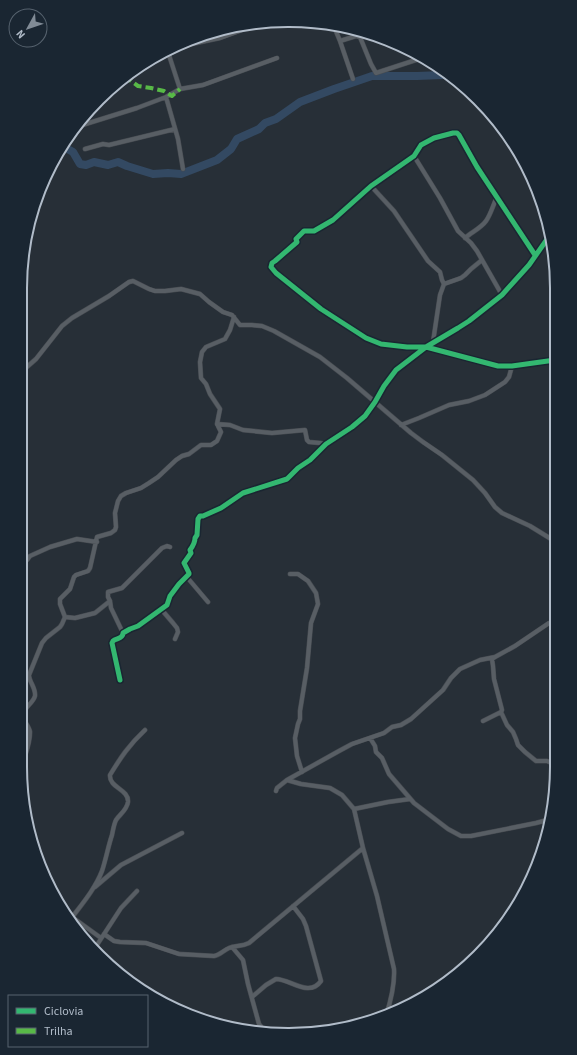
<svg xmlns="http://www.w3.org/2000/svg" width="577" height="1055" font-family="'Source Sans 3',sans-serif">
<rect width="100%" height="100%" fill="#272f37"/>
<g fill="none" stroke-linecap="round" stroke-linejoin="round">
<path stroke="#334962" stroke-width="8" d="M62,146L73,152L80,164L86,165L94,162L108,165L118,162L127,166L153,174L168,173L181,174L217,160L231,149L237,139L259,129L265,123L276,119L300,102L334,89L372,76H417L442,75H448"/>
<defs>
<path id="street" d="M333,24L340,41L353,79
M340,41L356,36L360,37L371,64L376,73L425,57
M167,49L180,89
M168,49L220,38L242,30L259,23
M166,97L178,139L183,169
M76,127L137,108L166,97L180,89L203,85L277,58
M85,149L103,144L109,145L175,129
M414,156L440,198L458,231L471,243L477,251L502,295
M371,186L394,211L428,261L440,272L442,280L444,284L440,295L433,342
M465,238C472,232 481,228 486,221C491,214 493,205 497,197
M535,255L477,167L459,135L457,133H453L434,138L421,145L414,156L371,186L333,220L314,231H304L296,239L297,242L275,261L272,263L271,267L276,273L321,309L366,338L381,344L407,347H426L498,366H512L555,360
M444,284L461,278L465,275L471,269L482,260
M20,373L36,359L62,326L72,318L109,296L129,282L133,281L149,289L155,291H165L181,289L200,294L209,302L223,312L232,315L240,325H252L262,326L274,331L320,357L347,378L411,433L423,442L442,455L473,480L485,493L495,507L502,513L530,526L556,542
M217,424L230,425L243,430L272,433L305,430L307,440L309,442L320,443L326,444
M401,425L419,418L449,405L469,401L485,395L505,382L509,377L512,366
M20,563L27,560L30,556L50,547L77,539L97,542
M290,574H298L308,581L316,593L318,604L311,623L307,668L300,711V719L298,724L295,738L297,756L302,772
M186,576L208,602
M161,609L173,623L177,628L178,632L175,639
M65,617L75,618L95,613L110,601
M123,633L111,608L110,601L108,597V592L122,588L162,548L167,546L170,547
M120,680L112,643L113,641C116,638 123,639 123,633L130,629L138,626L167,605L170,596L179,584L189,574V573L184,563L191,553L190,550C193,546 195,542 195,538L197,535L198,519L200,516H203L221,508L243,493L287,479L298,468L310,460L326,444L352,427L365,416L375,402L384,386L396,370L426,347L458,328L469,321L502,295L529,265L550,235
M501,712L507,725L513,732L516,739L518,745L525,752L536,761H547L556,765
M483,721L501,712L502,710L494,679L493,666L492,659L495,657
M370,738L375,746L376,752L382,758L389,774L414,803L448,829L461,836H471L536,823L551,819
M25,756C27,750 30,738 30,732C29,726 24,722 23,717C22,708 33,704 35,696C36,688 29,682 29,675L42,643L46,638L60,627L62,624L65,617L60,604V599L70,589L74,577L76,575L88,571L90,568L97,537L111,533L115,530L116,527L115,513L118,501L121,496L126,493L141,488L149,483L158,477L176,460L182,456L189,454L201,445H211L217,441L221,432L217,424L220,409L210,394L206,384L201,378L200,362L202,352L206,347L225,339L230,330L234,317
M287,780L301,784L330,788L342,795L354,809L363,848L377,896L394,969C395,985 391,1000 386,1016
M276,791L277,788L287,780L339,751L352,744L384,733L392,727L401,725L411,719L443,690L451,678L460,669L480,660L495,657L515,646L549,623H556
M354,809L388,802L410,799
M95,887L121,865L182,833
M72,917L101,938
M70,920C82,904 95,889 102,871C106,859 108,847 112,835C113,830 114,824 116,820C120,814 127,810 128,802C129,789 109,788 110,775C121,757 129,745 145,730
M104,934L114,941L120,942L146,943L179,954L214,956C220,955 224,950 229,948C235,945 241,947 249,943L363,848
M232,947L243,960L248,984L259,1024L264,1030
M95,948L121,908L137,891
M252,997L266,985L276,979C290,979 309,998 321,981L306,926L303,919L293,906
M387,1014L397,1011"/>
</defs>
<use href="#street" stroke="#464b51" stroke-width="5"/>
<use href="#street" stroke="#585e64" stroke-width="4"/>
<path stroke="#58b947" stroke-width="4" stroke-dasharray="8 4" stroke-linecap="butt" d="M126,75L131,81L138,86L151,88L164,91L172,96L180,89"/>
<defs>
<path id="cycleway" d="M535,255L477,167L459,135L457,133H453L434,138L421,145L414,156L371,186L333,220L314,231H304L296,239L297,242L275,261L272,263L271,267L276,273L321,309L366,338L381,344L407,347H426L498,366H512L555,360
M120,680L112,643L113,641C116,638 123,639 123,633L130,629L138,626L167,605L170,596L179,584L189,574V573L184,563L191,553L190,550C193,546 195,542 195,538L197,535L198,519L200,516H203L221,508L243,493L287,479L298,468L310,460L326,444L352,427L365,416L375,402L384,386L396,370L426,347L458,328L469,321L502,295L529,265L550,235"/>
</defs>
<use href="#cycleway" stroke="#1a2632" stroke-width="8"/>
<use href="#cycleway" stroke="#33b770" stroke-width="5"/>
</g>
<path d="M0 0H577V1055H0ZM288 27H289A261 261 0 0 1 550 288V767A261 261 0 0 1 289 1028H288A261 261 0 0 1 27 767V288A261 261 0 0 1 288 27Z" fill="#1a2632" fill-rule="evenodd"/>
<path fill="none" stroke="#b1bcc9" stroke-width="2" d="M288 27H289A261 261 0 0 1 550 288V767A261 261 0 0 1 289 1028H288A261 261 0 0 1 27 767V288A261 261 0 0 1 288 27Z"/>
<rect x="8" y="995" width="140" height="52" fill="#1a2632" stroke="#56626e"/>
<rect x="16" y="1008" width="20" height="6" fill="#33b770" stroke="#56626e"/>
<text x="44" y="1015" font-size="12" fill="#b1bcc9">Ciclovia</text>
<rect x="16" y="1028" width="20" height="6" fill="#58b947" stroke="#56626e"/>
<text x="44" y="1035" font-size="12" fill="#b1bcc9">Trilha</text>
<g transform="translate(28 28) rotate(230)"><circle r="19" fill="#1a2632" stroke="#56626e"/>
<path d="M0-3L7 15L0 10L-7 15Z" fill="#818b96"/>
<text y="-6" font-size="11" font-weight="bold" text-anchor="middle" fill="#b1bcc9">N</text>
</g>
</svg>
